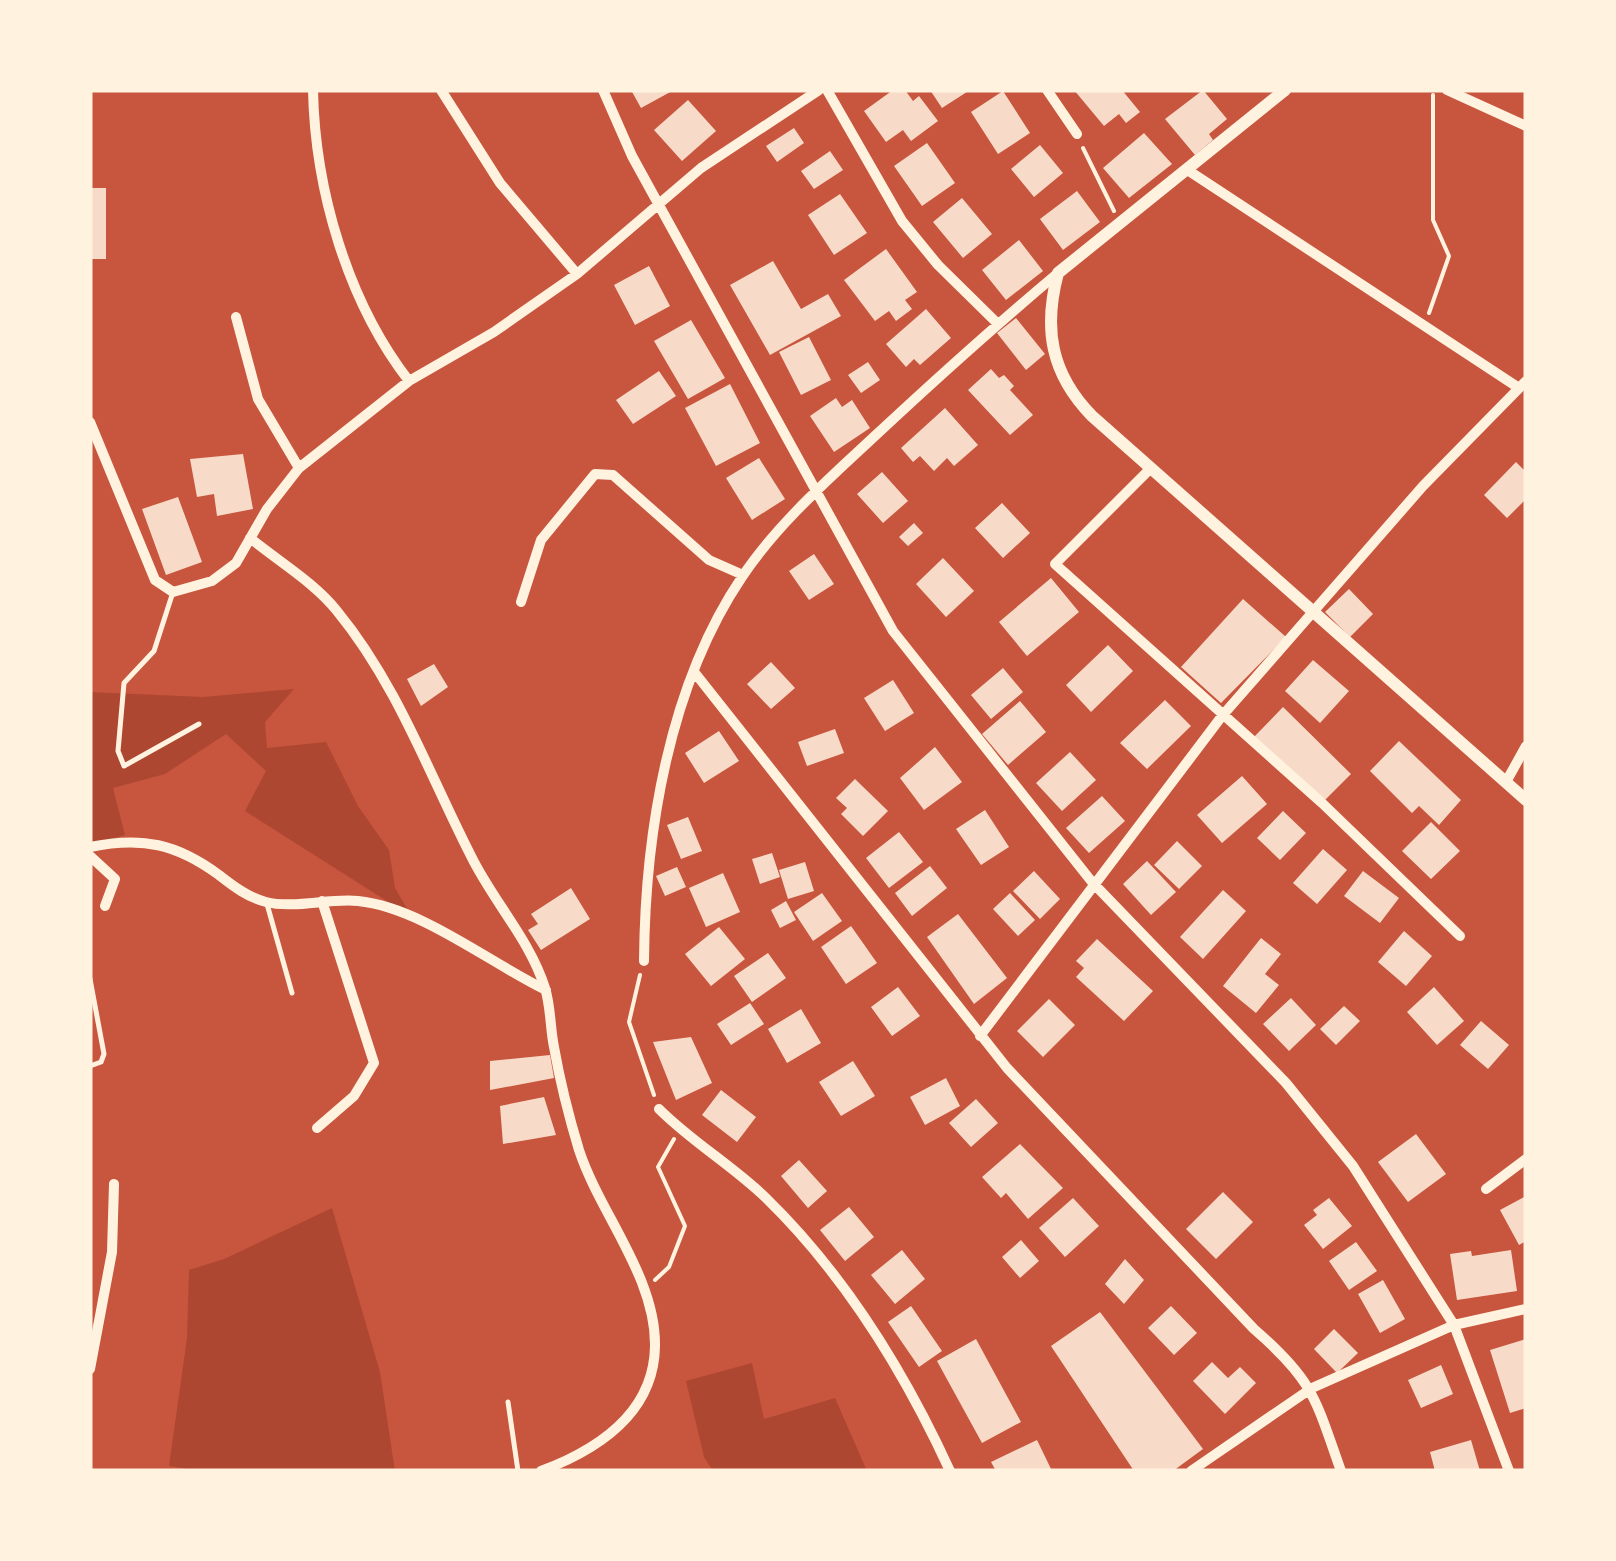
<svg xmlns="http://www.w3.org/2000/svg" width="1616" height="1561" font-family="Commissioner,sans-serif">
<rect width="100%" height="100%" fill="#c8553d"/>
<path fill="#ae4732" d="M294,689L265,722L267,748L326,742L358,806L389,850L395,888L412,917L245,811L266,771L226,734L165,774L113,788L125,835L90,844V692L203,697Z
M332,1208L380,1372L395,1471H201L169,1466L187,1338L189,1270L224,1259Z
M752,1363L764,1419L835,1398L867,1471H713L704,1457L686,1381Z"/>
<path fill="#f7dbc8" d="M631,90H674L641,108Z
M893,90H905L913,101L919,96L938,121L911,141L903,130L886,142L864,111Z
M930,90H970L942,108Z
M1074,90H1122L1140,112L1126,123L1119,114L1104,126Z
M1203,90L1227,119L1209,134L1213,140L1195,155L1165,119Z
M1003,91L1030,133L998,154L971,112Z
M688,100L716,131L682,161L654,130Z
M794,128L804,143L777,162L766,146Z
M1144,133L1172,164L1129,198L1103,168Z
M927,143L955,183L922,206L894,166Z
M1040,145L1063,173L1034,197L1011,169Z
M830,151L843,170L814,189L801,171Z
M90,188H106V259H90Z
M1077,191L1100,222L1063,250L1040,219Z
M840,194L867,233L834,255L808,215Z
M962,198L992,234L963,258L933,222Z
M1019,240L1043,271L1006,300L982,270Z
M886,249L917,292L905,300L912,309L896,321L889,311L875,321L844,280Z
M773,261L801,309L828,294L841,316L770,355L730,285Z
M649,266L670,306L635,325L614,285Z
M926,309L951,338L920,365L914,359L906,367L886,344Z
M1016,318L1045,354L1026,370L997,333Z
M691,320L725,378L688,399L654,341Z
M809,337L831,380L801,395L779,352Z
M868,362L880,380L861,393L848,375Z
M991,369L999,378L1004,375L1014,386L1010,390L1033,415L1010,435L968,390Z
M659,371L676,396L633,424L616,400Z
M730,384L760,443L716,466L685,408Z
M836,398L842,407L852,400L870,428L834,452L810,416Z
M945,408L978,445L954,466L947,458L934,471L920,456L913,462L901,448Z
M243,454L253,509L217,516L214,494L197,497L190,459Z
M759,458L785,499L752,520L726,478Z
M1516,462L1526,472V499L1507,518L1484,495Z
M882,472L908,501L883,523L857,494Z
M178,497L202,562L166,575L142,509Z
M1002,503L1030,533L1003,558L975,528Z
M914,523L923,533L908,546L899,537Z
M814,554L834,584L809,600L789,571Z
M943,558L974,591L946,617L916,584Z
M1051,578L1079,612L1027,656L999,622Z
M1349,589L1373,614L1350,637L1325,612Z
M1243,599L1286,637L1221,703L1181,667Z
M1108,645L1133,671L1091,712L1066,685Z
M1313,660L1349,691L1320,723L1285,691Z
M771,662L795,688L771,709L747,684Z
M434,664L448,687L421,706L407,679Z
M1003,668L1023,692L991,719L971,695Z
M893,680L914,713L885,731L864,698Z
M1165,700L1191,726L1147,769L1120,743Z
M1020,701L1046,732L1008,765L982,734Z
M1283,707L1351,774L1322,803L1254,737Z
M835,729L844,753L807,766L798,742Z
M719,731L739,761L704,783L685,753Z
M1399,741L1461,800L1439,825L1419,806L1412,813L1370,771Z
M935,747L962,782L924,810L900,778Z
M1070,752L1096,780L1062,811L1036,783Z
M1242,776L1267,804L1222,843L1197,815Z
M855,779L888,811L863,836L841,814L847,808L836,798Z
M1102,796L1125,821L1089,853L1066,828Z
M985,810L1009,847L981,865L956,829Z
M1283,811L1306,833L1280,860L1257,838Z
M688,817L702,851L681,859L667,825Z
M1431,822L1460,851L1431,879L1402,851Z
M899,832L923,862L889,888L866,858Z
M1177,841L1202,866L1179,889L1154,865Z
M1323,849L1347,870L1317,904L1293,883Z
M772,853L780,877L760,884L752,859Z
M1147,861L1176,892L1151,915L1123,884Z
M805,862L814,891L788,899L779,870Z
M930,866L947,888L912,916L895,893Z
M677,867L686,887L665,896L656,876Z
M1034,871L1060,899L1040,919L1013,891Z
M1363,871L1399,898L1380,923L1344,896Z
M723,873L740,912L706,927L689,888Z
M571,888L590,919L541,950L528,930L538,924L531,914Z
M1223,890L1246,911L1203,959L1180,937Z
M822,893L842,921L813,941L794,912Z
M1010,893L1035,920L1018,936L993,909Z
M786,901L796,920L780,928L771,910Z
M958,914L1007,978L974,1004L927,937Z
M851,926L877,963L846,984L821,947Z
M719,927L745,959L711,986L685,954Z
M1404,931L1432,956L1406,986L1378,962Z
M1261,938L1281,954L1265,974L1279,985L1256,1013L1223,986Z
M1097,939L1153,991L1124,1021L1076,977L1084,968L1076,961Z
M768,953L786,978L752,1002L734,976Z
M898,987L920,1016L892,1036L871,1007Z
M1434,987L1464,1021L1437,1045L1407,1012Z
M1291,998L1316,1025L1289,1051L1263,1024Z
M1049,999L1075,1025L1043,1057L1017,1031Z
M750,1003L764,1024L731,1045L717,1024Z
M1344,1006L1360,1021L1336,1045L1320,1029Z
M801,1009L821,1043L787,1063L768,1029Z
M1481,1021L1509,1045L1488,1069L1460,1045Z
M691,1037L712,1083L676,1100L653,1042Z
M550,1055L554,1078L490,1090V1061Z
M853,1061L875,1096L841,1116L819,1082Z
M946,1078L960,1106L925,1125L910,1097Z
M721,1090L756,1117L737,1142L702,1115Z
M544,1097L556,1135L503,1144L500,1106Z
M976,1099L998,1123L971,1147L949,1123Z
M1416,1134L1446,1174L1408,1202L1378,1162Z
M1020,1144L1063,1188L1028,1219L1006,1193L1001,1198L982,1177Z
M799,1160L827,1191L808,1208L781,1176Z
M1223,1192L1253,1222L1216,1259L1186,1229Z
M1526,1196V1241L1519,1245L1500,1210Z
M1073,1198L1099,1226L1065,1257L1039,1228Z
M1329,1198L1352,1226L1323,1249L1304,1225L1317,1215L1313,1210Z
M849,1207L874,1237L845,1261L820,1230Z
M1021,1240L1039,1261L1020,1278L1002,1257Z
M1356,1242L1377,1271L1349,1290L1329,1261Z
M902,1250L925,1279L895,1304L871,1275Z
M1511,1250L1517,1291L1457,1300L1450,1254L1471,1251L1472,1256Z
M1125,1259L1144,1280L1124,1304L1105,1284Z
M1383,1280L1405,1319L1380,1333L1358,1294Z
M911,1306L942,1351L919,1367L888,1322Z
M1171,1306L1197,1333L1174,1355L1148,1328Z
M1100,1312L1203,1449L1173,1471H1134L1051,1346Z
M1334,1329L1358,1353L1337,1373L1314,1349Z
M976,1339L1021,1422L982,1443L937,1361Z
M1526,1339V1408L1510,1413L1490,1350Z
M1212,1362L1228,1378L1240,1367L1256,1383L1225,1414L1193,1381Z
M1441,1365L1453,1394L1421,1408L1408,1380Z
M1037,1440L1052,1471H996L991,1462Z
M1471,1440L1480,1471H1435L1430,1452Z"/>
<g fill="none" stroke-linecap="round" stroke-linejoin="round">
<path stroke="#fff3e0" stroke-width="4" d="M1083,148L1114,211
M1429,313L1449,256L1433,220V95
M640,975L629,1022L654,1095
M655,1280L669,1267L685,1226L658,1167L674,1139"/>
<path stroke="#fff3e0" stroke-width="5" d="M173,592L154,651L124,683L118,751L124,766L199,724
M267,904L292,993
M90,979L104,1054L101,1062L90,1066
M508,1402L518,1471"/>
<path stroke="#fff3e0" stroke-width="10" d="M313,90C315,189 347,301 409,381
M441,90L500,183L577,274
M603,90L632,156L893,631L1092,882L1286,1083L1353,1166L1454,1325L1509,1471
M827,90L902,221L938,265L998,324
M1047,90L1077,134
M1447,90L1526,126
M1189,171L1519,388
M236,317L258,399L299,468
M90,422L155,580L173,592L212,581L236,563L267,509L299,468L409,381L494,332L577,274L701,168L819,90
M1150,469L1055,564L1322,803L1460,936
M250,538C278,561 315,583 337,611C397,684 429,774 471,856C493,901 530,940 545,988C551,1007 550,1028 554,1047C560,1081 569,1117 579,1150C600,1214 656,1277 655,1346C654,1414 597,1450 541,1471
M521,602L541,540L595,474L613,475L709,560L743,575
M695,673L1007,1068L1254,1329C1314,1381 1315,1398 1341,1471
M1506,782L1526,746
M90,847C142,836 177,844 219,875C233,886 249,898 266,902C294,909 329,898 358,901C420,907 490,963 546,990
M90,856L115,879L105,906
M644,961C645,833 669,685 742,577C778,523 830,478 877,434C936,379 996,325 1058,273
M980,1036L1222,716L1423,486L1526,381
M659,1109C692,1142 733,1166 766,1198C845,1275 904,1371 950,1471
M317,1128L354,1096L374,1063L322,901
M1486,1189L1526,1159
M90,1369L112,1252L114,1184
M1191,1471L1312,1388L1454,1325L1526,1309"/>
<path stroke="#fff3e0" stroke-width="12" d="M1285,90L1058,273C1043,329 1051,374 1092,416L1526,800"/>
</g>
<rect width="1616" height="1561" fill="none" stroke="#fff3e0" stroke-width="185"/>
</svg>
